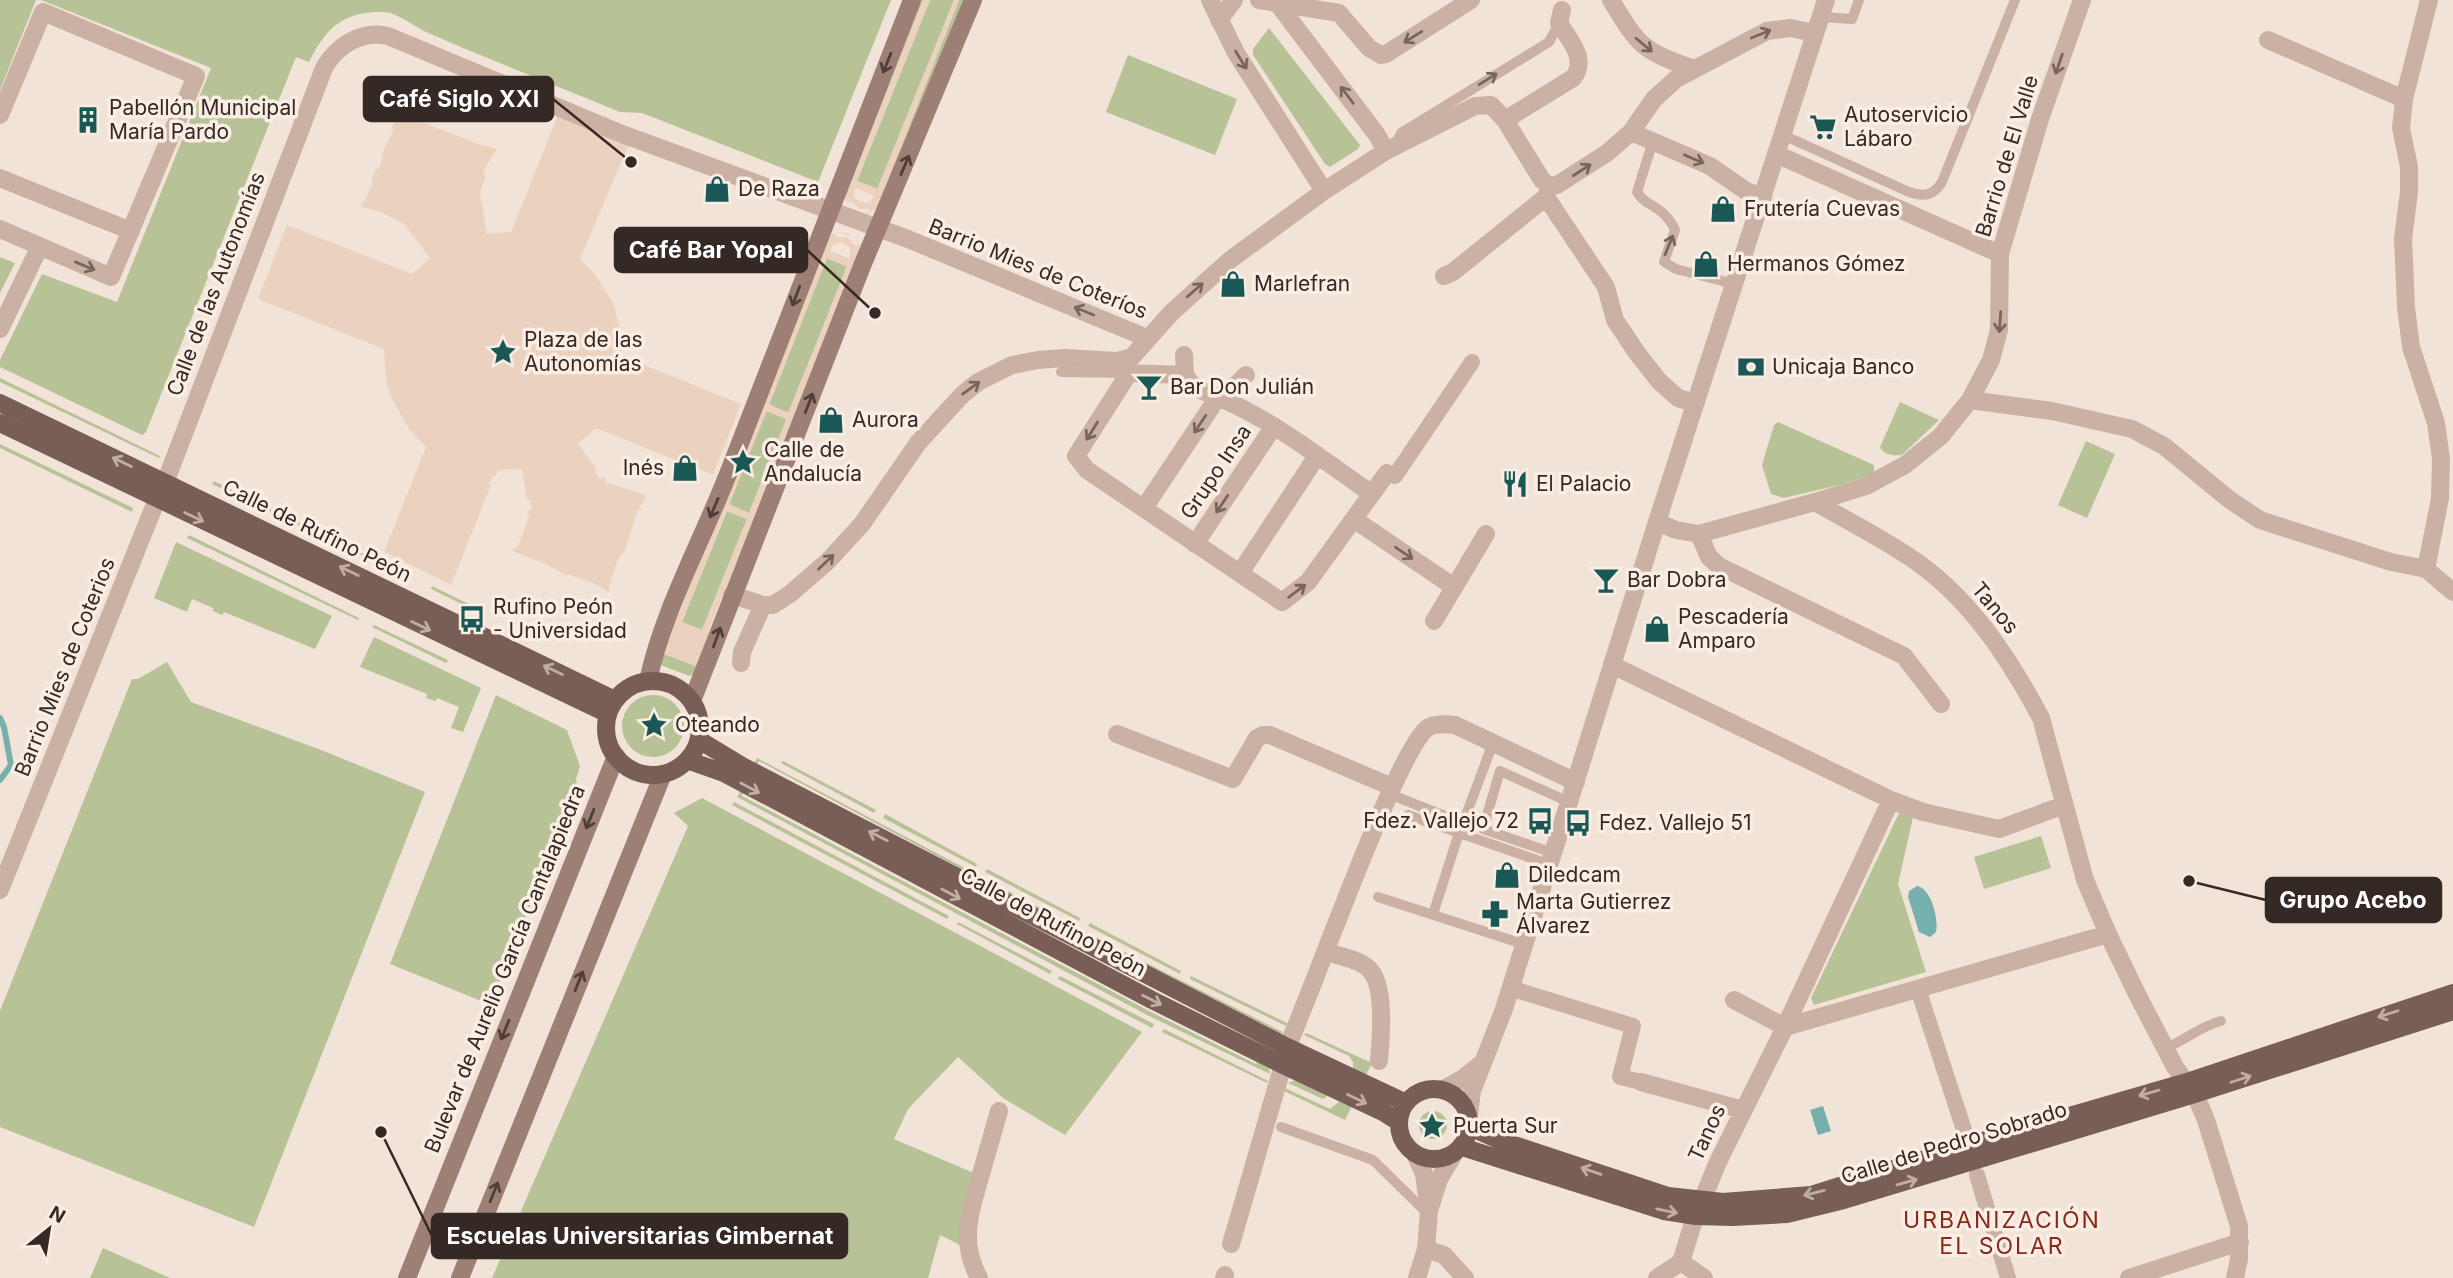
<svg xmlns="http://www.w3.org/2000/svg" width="2453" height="1278" font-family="Inter,sans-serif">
<rect width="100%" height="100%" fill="#f2e3d8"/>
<path fill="#b8c297" d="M0,0H36L0,90Z
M41,0H891L818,182L642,113L620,112C555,85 490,60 426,32C414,26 396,12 383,12C343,11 325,29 309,62L296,57L146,432L142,435L0,367V360L42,274L117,302L211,68Z
M920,0H923L852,179L849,178Z
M930,0H954L878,189L857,181Z
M959,0H964L887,192L883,191Z
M1269,28L1360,145L1358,149L1330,167L1325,164L1253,55V49Z
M1128,55L1237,99L1215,155L1106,112Z
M0,257L15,263L0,293Z
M827,258L847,266L789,413L769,405Z
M0,378L160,456L159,458L0,382Z
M1900,402L1939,420L1902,455C1894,456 1883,455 1880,447Z
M766,411L787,419L749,513L729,505Z
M1778,422L1874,465V474L1839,485L1784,498L1771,494L1762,465L1774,425Z
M2086,441L2115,454L2087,518L2058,505Z
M0,444L133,508L132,512L0,448Z
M214,481L383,563L382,565L212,484Z
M727,511L747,519L702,630L682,622Z
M189,535L359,618L358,620L187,538Z
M176,542L332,616L315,649L224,612L222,615L213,611V608L192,599L187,612L154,598Z
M432,586L483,611L482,614L431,589Z
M374,625L448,660L446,663L372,627Z
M374,637L481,688L463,732L451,728L459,707L437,698L436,701L426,698L427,694L360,667Z
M661,652L698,667L695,674L689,676L661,665L659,663Z
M167,662L191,702L321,750L425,792L254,1227L0,1127V1011L132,679H138Z
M622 726a31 31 0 1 1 62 0a31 31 0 1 1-62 0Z
M496,695L567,730L580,766L576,779L577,786L491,1005L390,964Z
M757,758L1099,939L1283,1032L1279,1035L1098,942L759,761L756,766L753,765Z
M783,761L876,810L874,813L781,763Z
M741,790L743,791L742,796L1151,1012L1256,1064L1259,1059L1269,1068L1270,1074L1149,1016L737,797Z
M702,798L1142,1032L1065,1135L1003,1098L958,1057L908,1109L894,1139L981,1176L964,1247L940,1235L928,1278H492L688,826L674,813Z
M734,802L949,916L947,919L732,805Z
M1900,811L1913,817L1898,884L1926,972L1814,1005L1811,998Z
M885,814L977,864L976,867L883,818Z
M2041,836L2051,868L1984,889L1974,857Z
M987,869L1080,918L1079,921L985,872Z
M958,922L1052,971L1050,974L957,924Z
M1090,923L1181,971L1180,974L1088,926Z
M1060,976L1154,1024L1152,1028L1058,979Z
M1191,976L1287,1023L1286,1026L1190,979Z
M1164,1029L1268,1081L1267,1083L1162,1032Z
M1306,1033L1372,1063L1364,1079L1353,1073V1062L1349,1056L1304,1035Z
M1298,1079L1331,1094L1323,1099L1288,1083Z
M1285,1088L1330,1109L1340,1101L1353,1104L1345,1120L1284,1091Z
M1419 1125a14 14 0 1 1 28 0a14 14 0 1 1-28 0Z
M103,1248L170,1278H90Z"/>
<path fill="#ebd2be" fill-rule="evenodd" d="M919,0L849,177L852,179L923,0H930L857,181L877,189L954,0H959L884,191L886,192L964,0L884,200L878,208L883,200L881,199L877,209L868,213H862L854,210L865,213L869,212L870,209H860L850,201L848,204L843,193L844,187ZM855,188L874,196L872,200L867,203L857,200L854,196Z
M400,110L414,119L481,145L497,149L486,166L483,175L486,176L480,192L487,234L511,232L558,115L629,144L580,259L594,273L613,303L620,328L622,356L741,404L713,475L596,428L578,444L597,469L595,472L600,479L603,477L606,479L605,482L647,495L640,507L642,510L638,509L625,550L619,557L612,576L609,592L595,584L568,574L567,576L546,564L512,551L514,548H517L530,515L527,514L529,510L532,509L530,500H527L522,469L498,470L495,477L493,476L489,484L491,485L451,585L384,552L426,447L409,429L393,401L386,381L384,349L258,299L287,225L412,274L430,258L404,224L381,212L361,207L373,184L371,182L376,168L379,169L383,157L381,156L394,129L392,128Z
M837,233L836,237H847L856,246L858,243L853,237L858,241L862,252L861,256L695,674L689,676L661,665L657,660L823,242L828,237L833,234L839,233H847L850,235ZM840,242L850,247V259L831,251L832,245ZM818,255L821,256L764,402L761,401ZM827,258L847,267L788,413L769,404ZM853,268L855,270L797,416L795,414ZM758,407L760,409L723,502L721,501ZM767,411L786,419L749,513L729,504ZM792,421L795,422L757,516L755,515ZM718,508L721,509L676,620L674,619ZM726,511L747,519L702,630L682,622ZM753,521L755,522L710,634L708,632ZM661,653L698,667L695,674L689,676L661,665L658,659Z"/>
<path fill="#76b0ad" d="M1917,886C1931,888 1939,919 1936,932L1930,937L1919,932L1908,897L1909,891Z
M1823,1106L1831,1131L1818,1135L1810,1110Z"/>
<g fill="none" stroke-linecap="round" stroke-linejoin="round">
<path stroke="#76b0ad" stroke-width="6" d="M0,718L4,727L11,765L0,780"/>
<path stroke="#cbb1a3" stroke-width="10" d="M1821,17L1852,19L1859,0
M1783,135L1909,192C1924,197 1933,196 1942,182L2015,0
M1653,141L1637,192C1645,207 1664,205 1675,230L1664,262L1676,269L1734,284
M1395,146L1401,133L1549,42L1559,23
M1061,372L1129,373
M1389,794L1463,823L1493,743
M1408,815L1548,864
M1553,853L1483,829L1500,771L1569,802
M1378,897L1523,944
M1433,914L1459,833
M2165,1048C2187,1040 2198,1027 2221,1021
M1281,1127L1373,1160L1429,1215"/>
<path stroke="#cbb1a3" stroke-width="16" d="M1395,476L1472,362
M1510,988L1633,1026L1620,1077L1641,1082
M1918,989L1967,1139
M1977,1175L2008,1278"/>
<path stroke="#cbb1a3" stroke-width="18" d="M1210,0L1236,53L1324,191
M1259,0L1339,13L1369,48L1381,55L1386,54L1471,0
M1611,0C1639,47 1643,51 1694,69
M1278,4L1377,135L1386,151
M1219,20L1234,0
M2268,40L2404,99
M0,115L43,12L196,76L111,277L0,229
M1505,120L1573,78C1588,59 1570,41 1559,23L1562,10
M1631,132L1710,166L1746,191L1763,197
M1776,154L2000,254
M0,178L131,231
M1549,186L1546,197L1606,287L1615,320L1637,353L1659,381L1678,398L1695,403
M1444,276L1453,272L1546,197
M0,329L40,246
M1184,355L1185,375
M1970,400L2052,411L2132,429L2164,446L2230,500L2260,520L2391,562L2426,569L2453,592
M165,483L324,68C337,45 362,30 388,36L622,134L908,239L1147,338
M1372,494C1323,460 1274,421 1220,398C1205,391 1193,390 1185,375L1129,373L1076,456L1087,470L1282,602L1308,582L1387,473
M1815,502C1846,520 1878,536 1908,556C1968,595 2008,656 2041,718L2085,880L2108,934L2138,996L2175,1067L2195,1094L2206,1120L2239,1226V1259L2235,1278
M1144,508L1218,397L1237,384L1246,375
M1355,520L1454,587
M1657,522L1676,530L1699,534L1815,502L1866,486L1905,465L1941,436L1970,400L1991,360L1999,330L2000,254L2040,119L2082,0
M1699,534L1709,557L1719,566L1904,656L1941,704
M1195,544L1274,426
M2426,569L2440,498L2441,459L2436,423L2411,347L2406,307L2403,239L2409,192V167L2401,128L2404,99L2429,0
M1240,573L1317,456
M732,595L763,605H773L790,594L828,561L862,524L918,443L962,395L978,382L1012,365L1038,360L1065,358L1118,361L1132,357L1171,313L1230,260L1324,191L1386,151L1475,106L1491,105L1505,120L1542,180L1549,186L1557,185L1607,153L1631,132L1654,99L1676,79L1767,31L1790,28L1815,33
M1434,621L1486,534
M741,663L742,652L763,605
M1612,665L1891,800L1923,812L1999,829L2064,805
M1117,734L1233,779L1257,738L1263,735H1270L1392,787
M0,890L157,499
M1326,952C1339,956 1358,959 1368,968C1386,983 1381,1039 1379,1061
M1734,1000L1785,1027L2108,934
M1287,1047C1310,999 1399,743 1429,727C1437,723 1447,724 1455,725L1576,782
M1641,1082L1743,1110
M1231,1244L1283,1065
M1426,1249L1444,1255L1465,1278
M1681,1262L1704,1278
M979,1278C959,1241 970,1212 981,1174C987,1153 993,1132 999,1111
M1224,1278L1225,1275
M1657,1278L1681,1262L1693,1223L1717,1164L1785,1027L1891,800
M2129,1278L2240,1242"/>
<path stroke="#cbb1a3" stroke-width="18" d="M1442,1090L1462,1079L1482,1063
M1469,1116L1472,1091L1504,1009L1657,522L1826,0
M1415,1154L1424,1174L1428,1204
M1417,1278L1426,1249L1429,1211L1439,1179L1454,1154"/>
<path stroke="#9e7f75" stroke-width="18" d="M648,681C663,610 704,537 730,469C791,313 850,156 912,0
M692,701L862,266L973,0
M407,1278L616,756
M460,1278L663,774"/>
<path stroke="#785e56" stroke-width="18" d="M0,403L615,700
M0,423L608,714
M606 728a47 47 0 1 1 94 0a47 47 0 1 1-94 0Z
M699,740L742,766L1287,1047L1406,1103
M687,760L724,773L1152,1000L1283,1065L1383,1112L1399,1122
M1399 1124a35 35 0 1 1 70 0a35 35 0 1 1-70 0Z
M1470,1127L1499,1140L1668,1196L1723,1202L1811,1195L1969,1145L2187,1082L2453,993
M1462,1147L1664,1211L1696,1216L1733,1217L1787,1214L1844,1200L2195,1094L2453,1011"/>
</g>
<defs><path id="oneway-shaft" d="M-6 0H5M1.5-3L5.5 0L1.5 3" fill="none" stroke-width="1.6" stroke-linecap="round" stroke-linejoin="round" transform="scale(1.75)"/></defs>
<g stroke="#78665e">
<use href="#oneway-shaft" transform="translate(1761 34) rotate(-22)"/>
<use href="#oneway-shaft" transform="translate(1413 37) rotate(148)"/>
<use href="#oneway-shaft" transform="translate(1644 45) rotate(40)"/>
<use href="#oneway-shaft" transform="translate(1241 60) rotate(58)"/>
<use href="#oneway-shaft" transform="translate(2059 64) rotate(109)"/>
<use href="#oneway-shaft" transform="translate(1488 79) rotate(-32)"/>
<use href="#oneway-shaft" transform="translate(1347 95) rotate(-127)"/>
<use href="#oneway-shaft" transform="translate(1694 159) rotate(23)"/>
<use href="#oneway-shaft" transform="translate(1582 170) rotate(-33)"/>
<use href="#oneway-shaft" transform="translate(1669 245) rotate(-68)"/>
<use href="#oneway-shaft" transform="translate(85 266) rotate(23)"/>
<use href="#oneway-shaft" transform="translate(1195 290) rotate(-41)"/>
<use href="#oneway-shaft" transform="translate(1084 311) rotate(-158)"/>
<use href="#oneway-shaft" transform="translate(2000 322) rotate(94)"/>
<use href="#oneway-shaft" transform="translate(971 388) rotate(-36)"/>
<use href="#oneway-shaft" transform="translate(1200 424) rotate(124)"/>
<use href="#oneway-shaft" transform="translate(1092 431) rotate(122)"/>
<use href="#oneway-shaft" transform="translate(1222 504) rotate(124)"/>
<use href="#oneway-shaft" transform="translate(1404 553) rotate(34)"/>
<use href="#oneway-shaft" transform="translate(826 562) rotate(-44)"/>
<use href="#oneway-shaft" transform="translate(1297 591) rotate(-37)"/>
</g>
<g stroke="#4f3e3a">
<use href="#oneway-shaft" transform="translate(887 63) rotate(112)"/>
<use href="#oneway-shaft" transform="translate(905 165) rotate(-67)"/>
<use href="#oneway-shaft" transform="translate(796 296) rotate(111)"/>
<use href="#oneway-shaft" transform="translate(809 403) rotate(-69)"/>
<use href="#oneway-shaft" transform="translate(714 508) rotate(113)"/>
<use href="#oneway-shaft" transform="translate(717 637) rotate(-70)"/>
<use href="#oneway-shaft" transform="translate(590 819) rotate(112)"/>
<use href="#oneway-shaft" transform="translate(579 981) rotate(-68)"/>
<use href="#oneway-shaft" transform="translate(505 1030) rotate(112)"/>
<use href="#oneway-shaft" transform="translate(494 1192) rotate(-68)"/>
</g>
<g stroke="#c0ada4">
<use href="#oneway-shaft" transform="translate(122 462) rotate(-154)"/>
<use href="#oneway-shaft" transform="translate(194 517) rotate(26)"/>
<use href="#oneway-shaft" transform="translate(349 571) rotate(-154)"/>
<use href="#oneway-shaft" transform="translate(421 626) rotate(25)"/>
<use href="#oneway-shaft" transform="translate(553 670) rotate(-154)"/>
<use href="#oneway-shaft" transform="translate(750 788) rotate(28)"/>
<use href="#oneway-shaft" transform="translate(878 836) rotate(-153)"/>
<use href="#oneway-shaft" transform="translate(951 894) rotate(28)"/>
<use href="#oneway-shaft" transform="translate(1152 1000) rotate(27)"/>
<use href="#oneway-shaft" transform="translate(2388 1014) rotate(162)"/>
<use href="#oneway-shaft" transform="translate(2241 1079) rotate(-18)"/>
<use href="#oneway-shaft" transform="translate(2149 1093) rotate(164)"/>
<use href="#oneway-shaft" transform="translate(1357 1099) rotate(26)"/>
<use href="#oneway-shaft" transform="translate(1591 1171) rotate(-161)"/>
<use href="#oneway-shaft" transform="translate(1907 1182) rotate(-16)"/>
<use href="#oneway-shaft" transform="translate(1814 1193) rotate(166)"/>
<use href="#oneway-shaft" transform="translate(1667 1211) rotate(12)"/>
</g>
<defs>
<symbol id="building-bare" viewBox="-9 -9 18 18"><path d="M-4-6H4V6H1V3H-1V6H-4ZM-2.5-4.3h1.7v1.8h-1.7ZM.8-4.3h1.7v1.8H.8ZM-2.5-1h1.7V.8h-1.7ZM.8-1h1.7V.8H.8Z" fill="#1a5856" stroke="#faeee4" stroke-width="2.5" paint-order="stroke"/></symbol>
<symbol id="supermarket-bare" viewBox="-9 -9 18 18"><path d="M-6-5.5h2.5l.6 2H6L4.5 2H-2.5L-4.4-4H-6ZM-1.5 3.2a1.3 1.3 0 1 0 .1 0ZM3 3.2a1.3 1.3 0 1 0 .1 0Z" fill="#1a5856" stroke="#faeee4" stroke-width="2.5" paint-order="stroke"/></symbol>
<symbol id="shop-bare" viewBox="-9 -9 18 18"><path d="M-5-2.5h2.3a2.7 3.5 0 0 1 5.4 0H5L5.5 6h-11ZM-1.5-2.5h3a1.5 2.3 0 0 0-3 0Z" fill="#1a5856" stroke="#faeee4" stroke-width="2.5" paint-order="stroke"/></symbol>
<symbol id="sight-bare" viewBox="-9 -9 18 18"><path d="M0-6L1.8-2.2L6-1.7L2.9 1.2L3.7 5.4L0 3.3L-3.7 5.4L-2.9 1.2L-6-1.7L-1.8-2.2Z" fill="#1a5856" stroke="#faeee4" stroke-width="2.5" paint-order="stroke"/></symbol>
<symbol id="bank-bare" viewBox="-9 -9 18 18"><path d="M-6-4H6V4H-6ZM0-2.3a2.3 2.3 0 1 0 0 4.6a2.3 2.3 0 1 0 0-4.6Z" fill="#1a5856" stroke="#faeee4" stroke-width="2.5" paint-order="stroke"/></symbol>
<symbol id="bar-bare" viewBox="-9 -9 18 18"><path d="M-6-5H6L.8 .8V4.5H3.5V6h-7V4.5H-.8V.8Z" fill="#1a5856" stroke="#faeee4" stroke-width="2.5" paint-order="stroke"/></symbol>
<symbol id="restaurant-bare" viewBox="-9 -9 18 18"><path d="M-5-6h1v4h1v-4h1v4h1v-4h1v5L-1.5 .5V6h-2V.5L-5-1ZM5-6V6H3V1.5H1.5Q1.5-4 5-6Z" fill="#1a5856" stroke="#faeee4" stroke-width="2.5" paint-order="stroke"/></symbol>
<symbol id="bus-bare" viewBox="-9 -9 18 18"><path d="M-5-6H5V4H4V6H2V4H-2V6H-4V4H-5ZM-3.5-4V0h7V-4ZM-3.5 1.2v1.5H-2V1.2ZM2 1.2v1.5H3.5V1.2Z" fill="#1a5856" stroke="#faeee4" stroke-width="2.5" paint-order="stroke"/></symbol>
<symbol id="pharmacy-bare" viewBox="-9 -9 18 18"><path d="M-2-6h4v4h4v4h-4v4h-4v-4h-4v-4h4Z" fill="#1a5856" stroke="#faeee4" stroke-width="2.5" paint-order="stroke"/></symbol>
</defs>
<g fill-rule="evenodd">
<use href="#building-bare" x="69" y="101" width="38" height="38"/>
<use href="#supermarket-bare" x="1804" y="108" width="38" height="38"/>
<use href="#shop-bare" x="698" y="170" width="38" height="38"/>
<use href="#shop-bare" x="1704" y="190" width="38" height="38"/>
<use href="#shop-bare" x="1687" y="245" width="38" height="38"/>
<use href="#shop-bare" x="1214" y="265" width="38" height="38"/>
<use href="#sight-bare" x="484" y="333" width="38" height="38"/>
<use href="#bank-bare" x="1732" y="348" width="38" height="38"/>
<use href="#bar-bare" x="1130" y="368" width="38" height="38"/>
<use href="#shop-bare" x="812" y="401" width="38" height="38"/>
<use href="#sight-bare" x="724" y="443" width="38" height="38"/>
<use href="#shop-bare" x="666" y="449" width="38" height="38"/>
<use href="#restaurant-bare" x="1496" y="465" width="38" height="38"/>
<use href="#bar-bare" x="1587" y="561" width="38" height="38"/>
<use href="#bus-bare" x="453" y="600" width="38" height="38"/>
<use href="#shop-bare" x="1638" y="610" width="38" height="38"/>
<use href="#sight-bare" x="635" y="706" width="38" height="38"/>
<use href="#bus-bare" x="1521" y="802" width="38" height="38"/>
<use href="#bus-bare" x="1559" y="804" width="38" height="38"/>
<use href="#shop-bare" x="1488" y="856" width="38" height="38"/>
<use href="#pharmacy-bare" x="1476" y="895" width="38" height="38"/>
<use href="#sight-bare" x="1413" y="1107" width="38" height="38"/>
</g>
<g text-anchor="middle" stroke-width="7" stroke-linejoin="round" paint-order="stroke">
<g font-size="21" fill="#352926" stroke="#faeee4" text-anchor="start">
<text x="109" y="115">Pabellón Municipal<tspan x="109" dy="24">María Pardo</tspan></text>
<text x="1844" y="122">Autoservicio<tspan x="1844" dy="24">Lábaro</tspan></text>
<text x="738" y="196">De Raza</text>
<text x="1744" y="216">Frutería Cuevas</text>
<text x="1727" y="271">Hermanos Gómez</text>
<text x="1254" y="291">Marlefran</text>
<text x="524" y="347">Plaza de las<tspan x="524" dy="24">Autonomías</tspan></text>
<text x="1772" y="374">Unicaja Banco</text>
<text x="1170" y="394">Bar Don Julián</text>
<text x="852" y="427">Aurora</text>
<text x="764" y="457">Calle de<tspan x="764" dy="24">Andalucía</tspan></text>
<text x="664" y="475" text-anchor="end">Inés</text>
<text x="1536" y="491">El Palacio</text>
<text x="1627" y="587">Bar Dobra</text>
<text x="493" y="614">Rufino Peón<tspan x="493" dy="24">- Universidad</tspan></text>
<text x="1678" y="624">Pescadería<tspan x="1678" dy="24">Amparo</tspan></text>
<text x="675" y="732">Oteando</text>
<text x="1519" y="828" text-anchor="end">Fdez. Vallejo 72</text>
<text x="1599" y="830">Fdez. Vallejo 51</text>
<text x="1528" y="882">Diledcam</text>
<text x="1516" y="909">Marta Gutierrez<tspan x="1516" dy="24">Álvarez</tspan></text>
<text x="1453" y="1133">Puerta Sur</text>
</g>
<g font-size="21" fill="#352926" stroke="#faeee4">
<text transform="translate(2007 156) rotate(-73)" y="7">Barrio de El Valle</text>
<text transform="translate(1038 269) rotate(22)" y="7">Barrio Mies de Coteríos</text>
<text transform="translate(216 284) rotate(-69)" y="7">Calle de las Autonomías</text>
<text transform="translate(1216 472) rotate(-56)" y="7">Grupo Insa</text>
<text transform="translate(317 531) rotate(26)" y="7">Calle de Rufino Peón</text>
<text transform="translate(1995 608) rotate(50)" y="7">Tanos</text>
<text transform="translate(65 667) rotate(-68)" y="7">Barrio Mies de Coterios</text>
<text transform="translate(1053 922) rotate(28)" y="7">Calle de Rufino Peón</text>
<text transform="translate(505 969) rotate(-68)" y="7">Bulevar de Aurelio García Cantalapiedra</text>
<text transform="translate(1707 1133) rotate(-65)" y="7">Tanos</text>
<text transform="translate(1954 1143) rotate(-17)" y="7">Calle de Pedro Sobrado</text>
</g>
<g font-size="23" letter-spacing="2" fill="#88291b" stroke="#faeee4">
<text x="2002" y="1228">URBANIZACIÓN<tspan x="2002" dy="26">EL SOLAR</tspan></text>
</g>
</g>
<path fill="none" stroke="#352926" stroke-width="2.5" d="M631 162L553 99M875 313L807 250M2189 881L2266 900M381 1132L432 1236"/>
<g fill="#352926" stroke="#faeee4" stroke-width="2.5">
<circle cx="631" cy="162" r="7"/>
<circle cx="875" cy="313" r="7"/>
<circle cx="2189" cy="881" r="7"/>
<circle cx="381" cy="1132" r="7"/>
</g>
<g fill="#352926" stroke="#352926" stroke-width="2.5">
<rect x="364" y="77" width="189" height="44" rx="7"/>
<rect x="615" y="228" width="192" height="44" rx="7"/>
<rect x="2266" y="878" width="175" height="44" rx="7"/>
<rect x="432" y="1214" width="415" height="44" rx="7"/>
</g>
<g font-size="23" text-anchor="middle" font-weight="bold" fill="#fff">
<text x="459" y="107">Café Siglo XXI</text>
<text x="711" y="258">Café Bar Yopal</text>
<text x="2353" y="908">Grupo Acebo</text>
<text x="640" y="1244">Escuelas Universitarias Gimbernat</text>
</g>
<g transform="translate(49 1229) rotate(30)" stroke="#faeee4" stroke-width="5" paint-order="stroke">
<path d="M0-5L12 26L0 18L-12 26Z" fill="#352926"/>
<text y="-10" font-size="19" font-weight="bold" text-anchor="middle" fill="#352926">N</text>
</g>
</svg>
